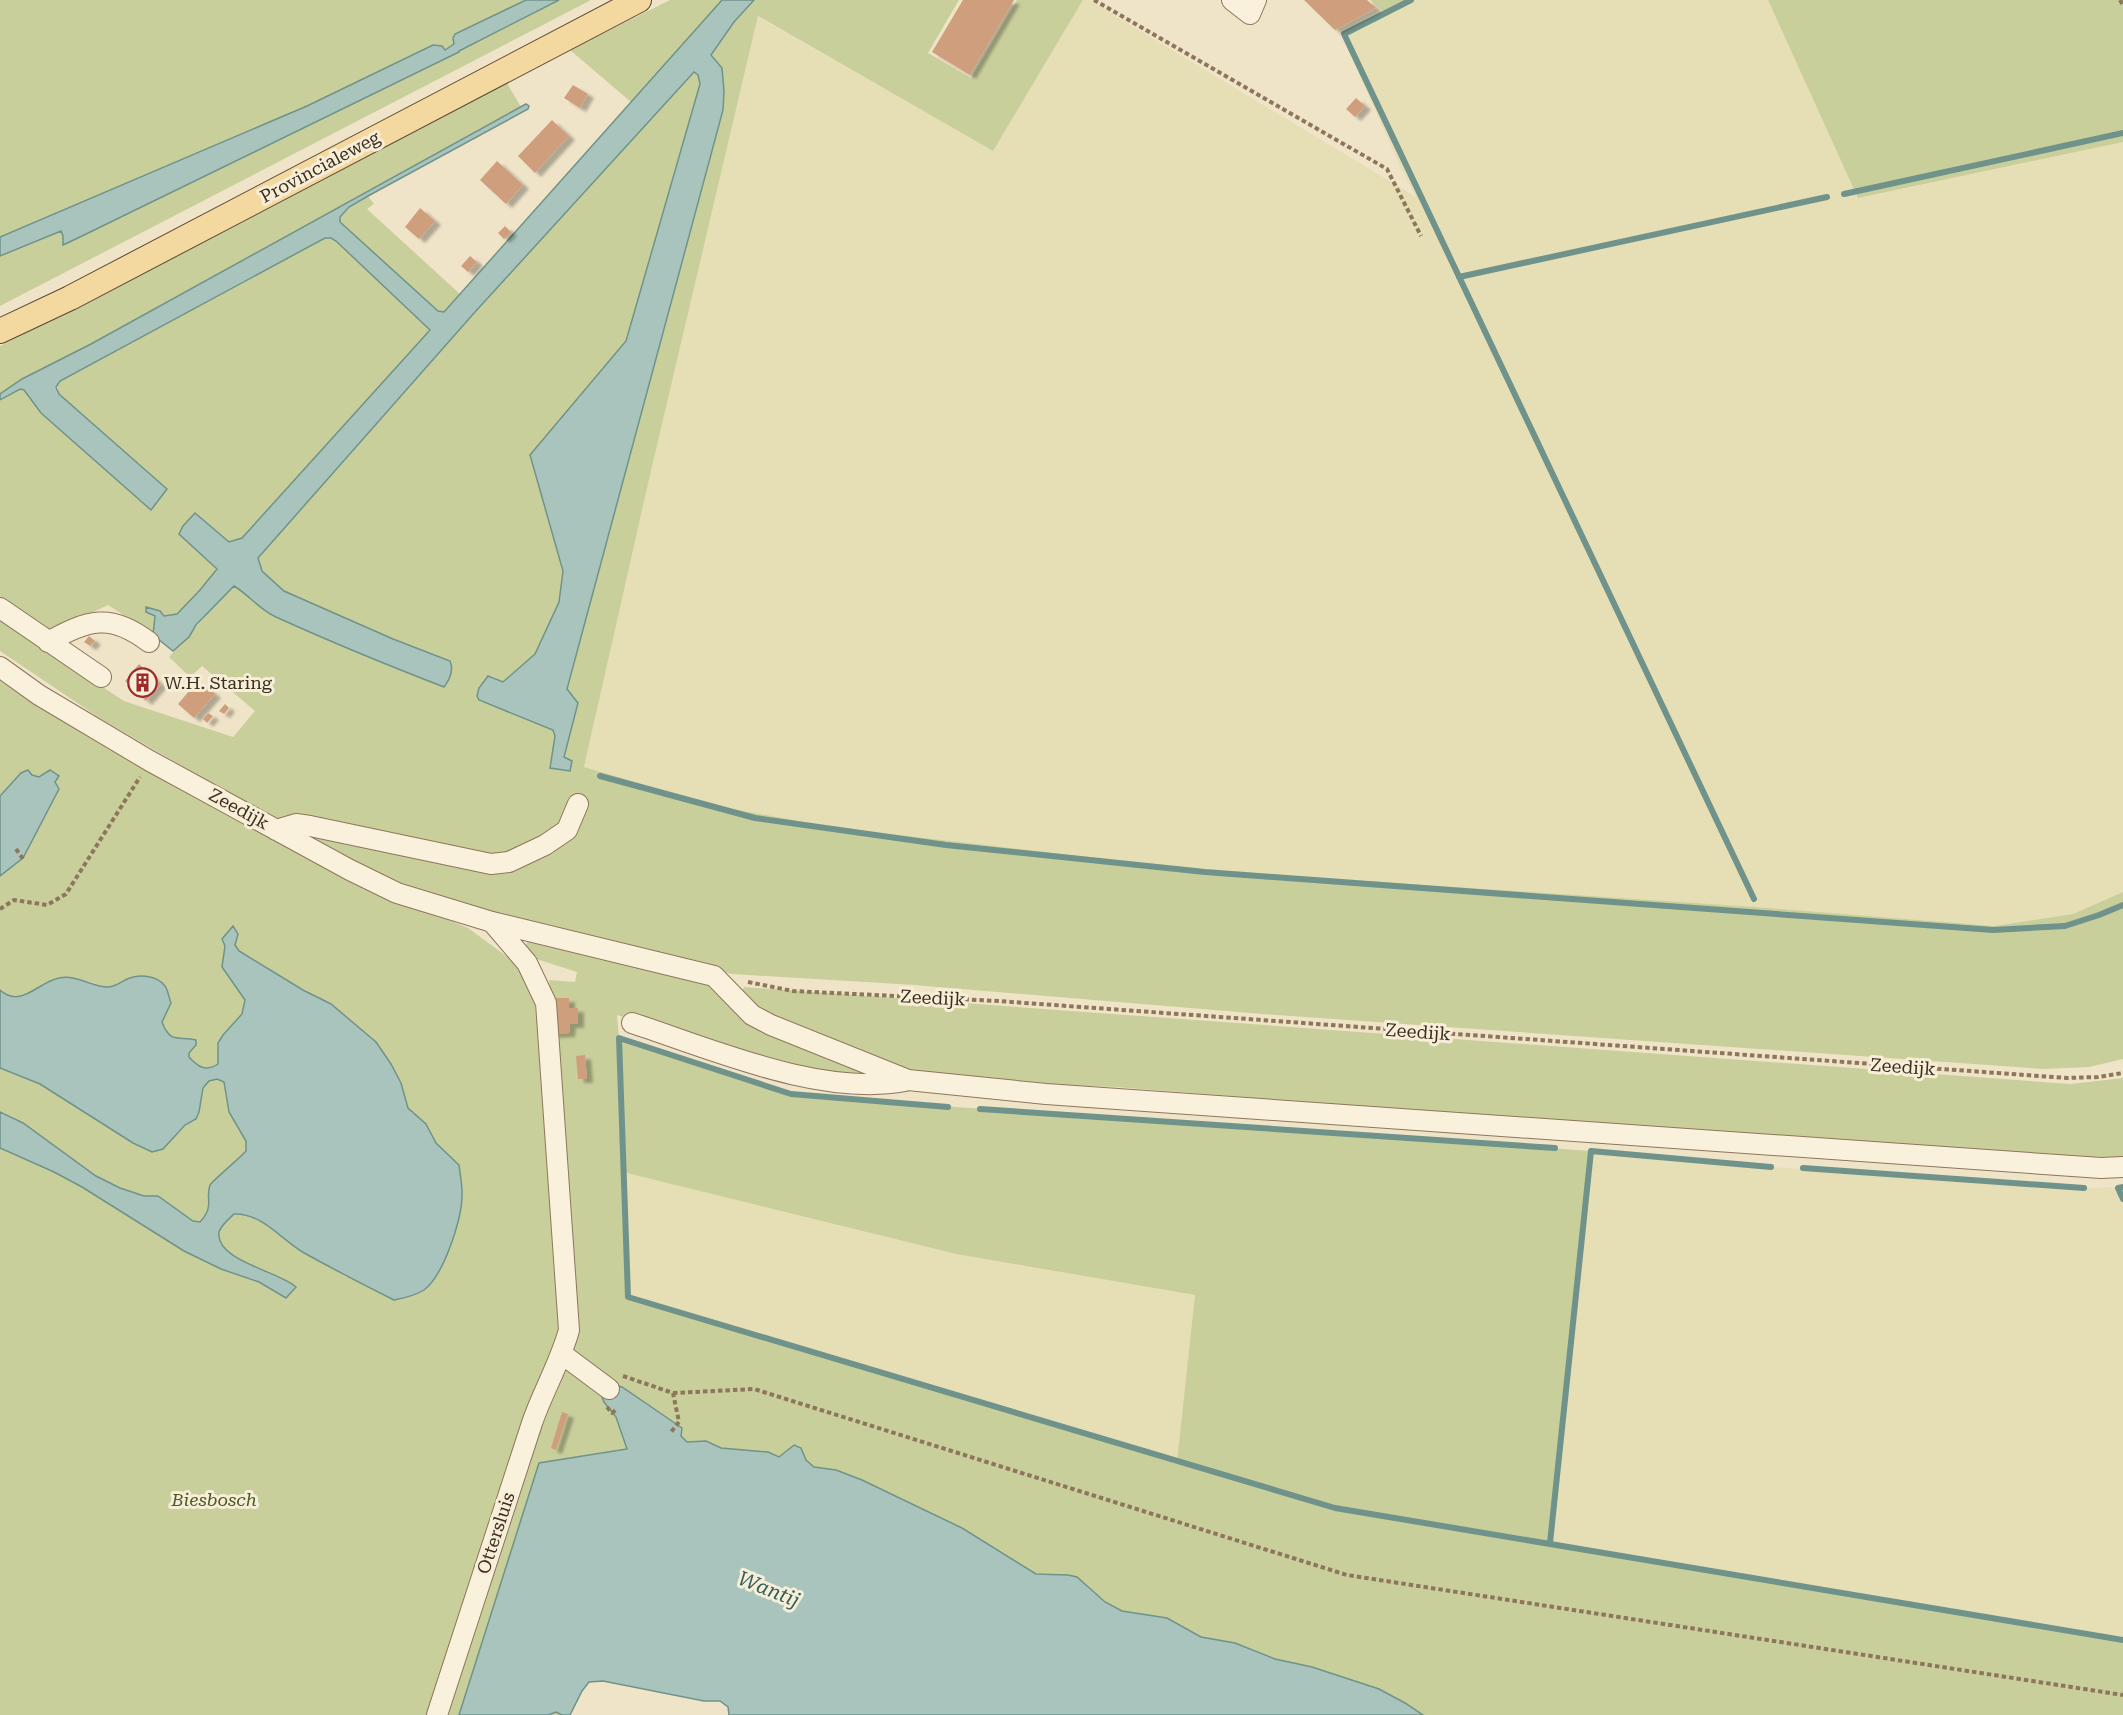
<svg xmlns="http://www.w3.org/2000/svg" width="2123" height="1715" font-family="'Roboto Serif',serif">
<defs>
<filter id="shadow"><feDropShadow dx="6" dy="4" stdDeviation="1.5" flood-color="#0004"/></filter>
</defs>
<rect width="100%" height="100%" fill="#f0e4c8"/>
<path fill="#e6deb5" d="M1083,0H1089L1416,197L1401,168L1341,33L1409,0H1768L1859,198L2123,142V892L2073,914L1994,926L1755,907L1203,870L838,828L721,807L584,767L650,475L758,17L993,151Z
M1591,1151L1771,1167L2084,1188L2123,1187V1640L1550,1543Z
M623,1171L956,1254L1195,1295L1177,1461L628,1297Z"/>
<path fill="#c9cf9b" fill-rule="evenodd" d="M0,0H526L455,34L454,44L444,50L442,46L433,45L307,106L0,237Z
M559,0H591L0,306V256L61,231L63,236V244L458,53V51Z
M670,0H722L631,102L570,50Z
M754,0H959L928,53L971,78L1017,0H1083L993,151L758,16L650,475L584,767L721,807L838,828L1203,870L1755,907L1994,926L2073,914L2123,892V1059L2089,1067L2043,1069L1262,1014L914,985L732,974L613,947L391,883L298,834L98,717L0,651V620L124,701L233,737L255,711L202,666L190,677L169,657L232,587L234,586C255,598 266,613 290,622L450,661L393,639L284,591L262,571L258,558L475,312L693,72L698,75L700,84L626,341L530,455L563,571L559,602L535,654L503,682L492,676L477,696L479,700L553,730L555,736L550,767L564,758L578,703L567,689L724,91L722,69L711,56L734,22Z
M1370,0H1409L1384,12Z
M1768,0H2123V142L1858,198Z
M507,83L521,107L91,344L22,379L0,394V346Z
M368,196L374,204L367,209L460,294L444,312L438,311L340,222V217L349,207Z
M325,238H331L336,241L430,330L242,538L229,542L195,514L180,534L217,568C210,578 183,612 174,615C167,618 158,615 150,615L155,616L153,634L108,605L87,615L73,618L62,630L43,629L0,600V401L21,388L24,390L41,413L151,510L167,489L59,394L57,383Z
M2,677L380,891L468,928L516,963L534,999L540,1045L565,1362L556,1058L549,980L575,982L577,972L533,958L525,948L528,940L700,980L885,1078L825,1076L617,1015L619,1038L791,1094L826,1098L1591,1151L1550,1543L2123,1640V1715H729L728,1707L720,1701L665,1694L616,1682H589L582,1691L570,1715H0V1148L54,1171L121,1210L296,1287C281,1272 215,1261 219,1232C221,1225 229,1219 234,1214H246L261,1220L306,1254L321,1260L346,1277L437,1276L457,1224L436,1143L426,1124L408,1108L401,1083L373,1039L331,1004L253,962L239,951L234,945L225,946L222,967L245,1000L242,1014L223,1035L219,1043L218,1064C206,1071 198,1067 189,1057V1053L196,1045L191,1039C176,1040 167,1037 162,1022L171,1003C169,998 168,990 165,986C157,976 141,974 130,978C123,980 117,986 109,987C102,987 98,984 91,982C83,980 67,977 59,978C38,981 22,1009 0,990V876L23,858L39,777L21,773L0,796V680ZM623,1172L956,1254L1195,1295L1177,1461L628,1297Z
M744,987L2071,1084L2123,1078V1160L2088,1163L1115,1087L951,1081L920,1076L785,1026L740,995Z
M0,1068L40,1084L163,1149C169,1142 176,1134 183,1127C186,1124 192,1123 195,1120C205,1110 195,1067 224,1082L229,1112L246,1141V1152C240,1157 211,1182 210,1186C205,1200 215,1206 200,1222L194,1221L158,1196H144L120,1188L96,1176L23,1123L0,1112Z"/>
<path fill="#a9c4bc" stroke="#6f938a" stroke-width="1.5" d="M526,0H559L459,51V52L82,236L63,245V236L61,231L0,256V237L307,106L433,45L442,46L445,50L454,44L453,38L455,34Z
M722,0H754L734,22L711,55L722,68L724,91L723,110L567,689L578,703L564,757L572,761L570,771L550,768L555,736L553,730L479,700L477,696L479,688L488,676L503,682L535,654L559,602L563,571L530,455L626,341L700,84L698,75L694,72L475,312L258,558L262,571L284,591L393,639L450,661C454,670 450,679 444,687C387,665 331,642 276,617C260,610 249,595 234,586L196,625L189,637L173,651L153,635L155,616L146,612V607L160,611L164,616L177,614L200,590L217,569L179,534L183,526L195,513L229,542L242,538L430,330L336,241L331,238H325L60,381L56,387L59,394L167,489L151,510L41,413L24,390L20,389L0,400V394L22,379L91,344L526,104L529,106L528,109L368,196L349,207L340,217V222L438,311L444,312Z
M28,770L32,775L39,777L50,770L59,776L55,782L59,789L23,858L0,876V796L21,773Z
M233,926L238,934L235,945L239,951L303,990L331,1004L376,1042L391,1064L401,1083L408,1108L426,1124L436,1143L459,1165C460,1174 462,1183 462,1192C463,1217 444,1275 424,1290C415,1296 404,1298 394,1300C364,1285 335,1270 306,1254C282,1241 263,1213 234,1214C229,1219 221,1225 219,1232C215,1261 281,1272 296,1287L286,1298L259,1282L221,1269L184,1251L82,1187L54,1172L0,1148V1112L23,1123L96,1176L120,1188L144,1196H158L193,1221L200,1222C215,1206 205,1199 210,1185C212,1181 240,1158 246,1151V1141L229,1112L224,1082L217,1079L209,1081L203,1088L199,1112L196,1119L185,1125L163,1149L152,1152L133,1143L40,1084L0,1068V990C21,1009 38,982 59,978C77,974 94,988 109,987C117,986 123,980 130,978C141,974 158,976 165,986C168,990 169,998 171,1003L162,1022C170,1044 179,1036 196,1040V1045L189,1053V1057C198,1067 206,1072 218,1064V1043L223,1035L242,1014L245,1000L222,967L225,946L222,939Z
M614,1385L622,1387L682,1428L681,1436L687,1442L706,1441L721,1448L768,1452L779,1457L794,1445L801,1448L806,1460L814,1467L836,1470L862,1480L962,1528L1036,1574L1068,1575L1077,1577L1105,1602L1122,1611L1167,1618L1201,1637L1235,1643L1275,1659L1312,1667L1379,1689L1405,1703L1423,1715H729L728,1707L720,1701H704L603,1681L589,1682L582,1691L570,1715H562L556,1712L548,1715H459L539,1463L627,1449L616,1417L604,1402L602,1397L605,1391Z"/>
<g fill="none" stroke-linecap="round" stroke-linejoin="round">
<path stroke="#6f938a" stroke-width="6" d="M1411,0L1344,34L1754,899
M1844,194L2123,133
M1459,277L1827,197
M600,776L755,818L946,845L1205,872L1993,930L2065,926L2099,915L2123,905
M948,1107L791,1094L619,1038L628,1297L1335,1508L2123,1640
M980,1109L1555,1148
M1803,1168L2084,1188
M2123,1187L2118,1188L2123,1199
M1550,1543L1591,1151L1771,1167"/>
</g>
<path fill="#cf9f7d" filter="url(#shadow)" d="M963,0H1014L970,75L932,52Z
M1304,0H1367L1376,8L1335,30Z
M573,85L588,94L580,108L564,98Z
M1356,98L1365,106L1355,117L1346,109Z
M552,120L569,136L535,173L518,156Z
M497,161L523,185L506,204L480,180Z
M420,208L435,221L419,239L405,227Z
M505,226L511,232L504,239L498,233Z
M470,256L477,262L468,272L461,266Z
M89,636L95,641L90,646L84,642Z
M139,664L161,684L146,701L125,681Z
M195,684L201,689L204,685L215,694L194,718L178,704Z
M225,704L229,708L224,714L219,711Z
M208,713L213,716L207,723L203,719Z
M553,998H569V1008H578V1024H570L569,1033L552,1034Z
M585,1055L587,1079H578L576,1056Z
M562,1412L568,1414L556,1450L551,1448Z"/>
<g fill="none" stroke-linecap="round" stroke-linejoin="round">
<defs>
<path id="minor" d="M1232,0L1250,14L1256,0
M0,608L101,677
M48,642C88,620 110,612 149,642
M0,667L39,695L150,761L350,870L397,893L492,922L714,976L752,1015L771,1025L908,1080L1046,1094L2101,1168L2123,1167
M276,830L296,824L310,826L491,864L509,862L545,845L567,830L578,804
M632,1023C712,1049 821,1097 905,1081
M562,1354L609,1389
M437,1715L532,1423C543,1391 560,1363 569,1330L546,1003L527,963L492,922"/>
<path id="major" d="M0,331L70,298L639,0"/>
</defs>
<use href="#minor" stroke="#8d765c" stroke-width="22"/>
<use href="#major" stroke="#5b4430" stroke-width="26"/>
<path stroke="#8d765c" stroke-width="4" stroke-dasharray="4.5 3" stroke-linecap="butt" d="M1094,0L1387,169L1421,236
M2120,0L2123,5
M16,849L23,859
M0,909L14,900L47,905L66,894L140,777
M748,982L793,991L998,1001L2067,1078L2098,1077L2123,1073
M623,1376L673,1393L679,1422L671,1432
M673,1393L754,1389L1347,1575L2123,1695
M607,1407L612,1413L617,1409"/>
<use href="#minor" stroke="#faf1dc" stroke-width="20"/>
<use href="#major" stroke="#f3d9a0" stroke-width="24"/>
</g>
<defs>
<symbol id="building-ring" viewBox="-11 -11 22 22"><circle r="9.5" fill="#f7eed8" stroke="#9e2a2b" stroke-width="1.5"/><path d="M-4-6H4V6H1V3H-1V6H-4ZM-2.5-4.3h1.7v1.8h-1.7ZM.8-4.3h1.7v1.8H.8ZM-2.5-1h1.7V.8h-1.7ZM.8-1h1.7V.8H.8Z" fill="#9e2a2b"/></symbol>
</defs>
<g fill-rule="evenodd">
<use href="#building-ring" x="126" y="666" width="33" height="33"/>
</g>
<g text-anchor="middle" stroke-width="6" stroke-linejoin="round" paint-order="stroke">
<g font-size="18" fill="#3d2e20" stroke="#f7eed8">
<text transform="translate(320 167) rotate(-28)" y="6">Provincialeweg</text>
<text transform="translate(239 809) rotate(29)" y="6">Zeedijk</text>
<text transform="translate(933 998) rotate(3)" y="6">Zeedijk</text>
<text transform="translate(1418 1032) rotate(4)" y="6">Zeedijk</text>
<text transform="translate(1903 1067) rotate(4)" y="6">Zeedijk</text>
<text transform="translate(496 1533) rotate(-72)" y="6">Ottersluis</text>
</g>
<g font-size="18" fill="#3d2e20" stroke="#f7eed8" text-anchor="start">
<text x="164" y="689">W.H. Staring</text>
</g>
<g font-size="18" font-style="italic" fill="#4d5a26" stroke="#f7eed8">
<text x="214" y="1506">Biesbosch</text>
</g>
<g font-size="20" font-style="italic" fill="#2f5d5a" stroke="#f7eed8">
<text transform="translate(769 1589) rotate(22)" y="7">Wantij</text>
</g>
</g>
</svg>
